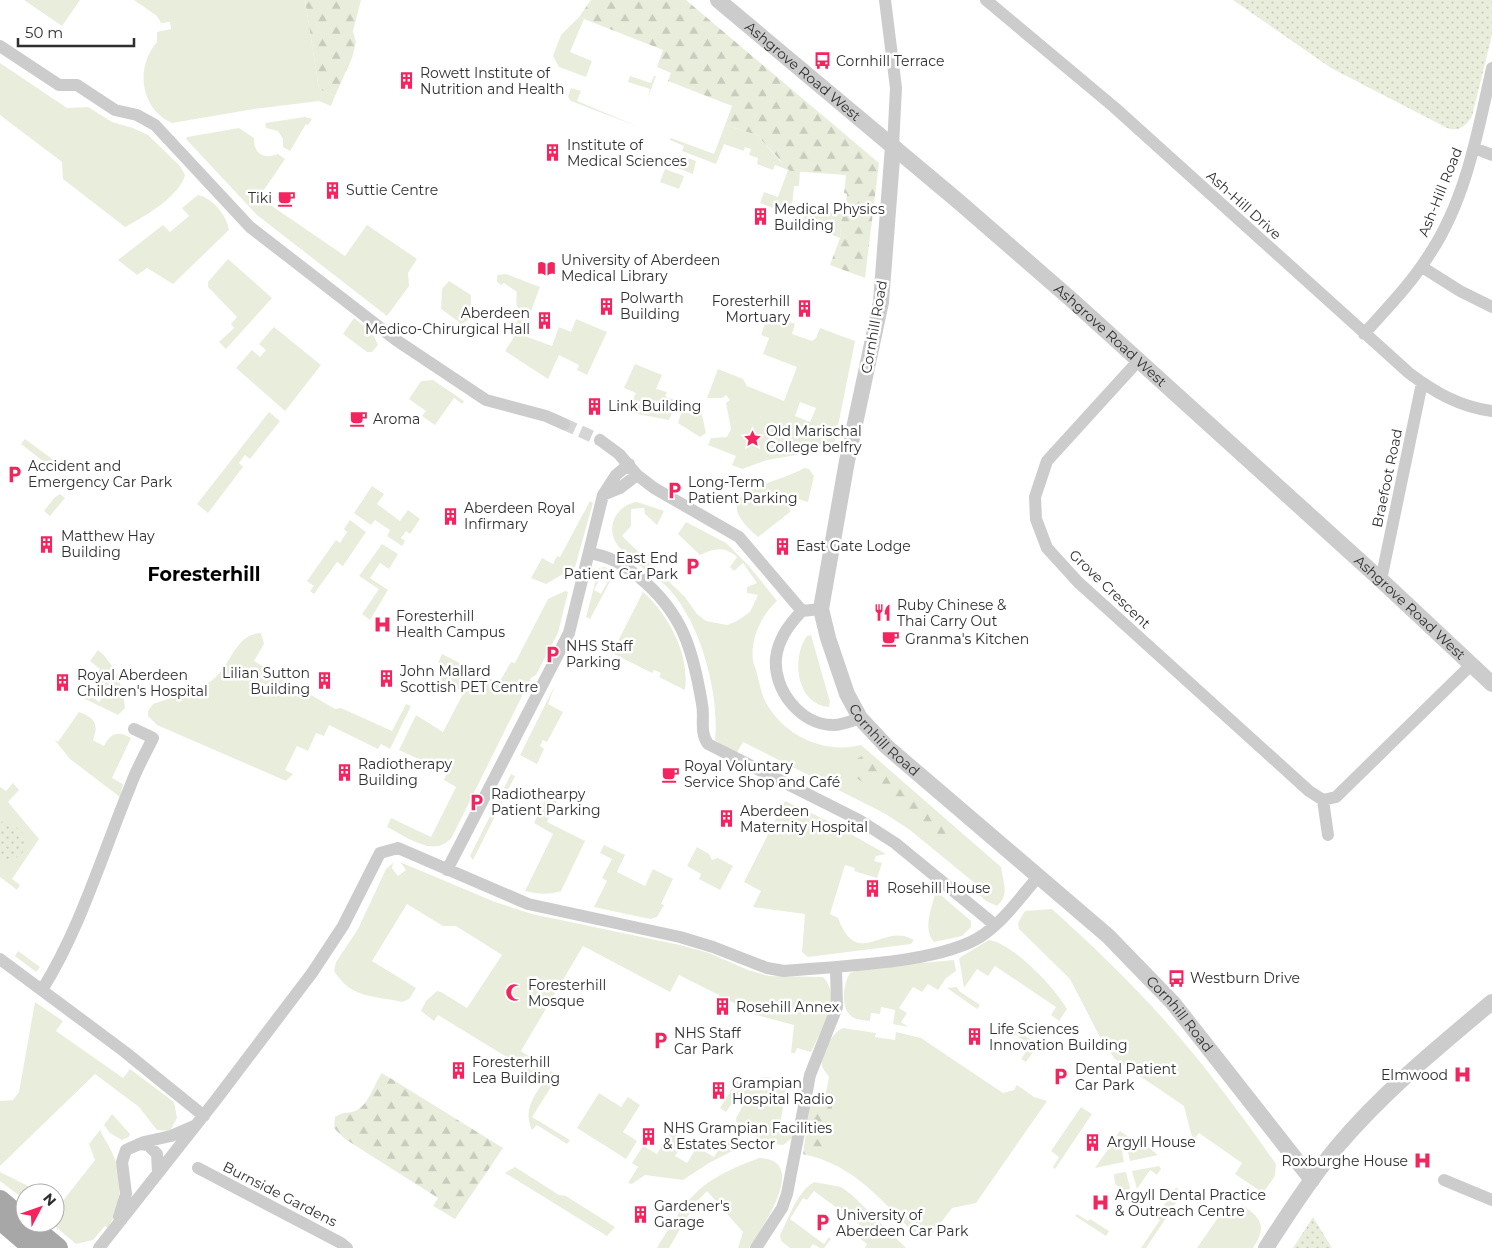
<svg xmlns="http://www.w3.org/2000/svg" width="1492" height="1248" font-family="Montserrat,sans-serif">
<defs>
<pattern id="forest-firs" width="22" height="20" patternUnits="userSpaceOnUse" patternTransform="scale(1.25)"><rect width="22" height="20" fill="#e9eedc"/><path d="M5 1l3.5 6h-7zM16 11l3.5 6h-7z" fill="#c8ccbd"/></pattern>
<pattern id="park-dots" width="8" height="8" patternUnits="userSpaceOnUse" patternTransform="scale(1.25)"><rect width="8" height="8" fill="#e9eedc"/><path d="M2 2h.1M6 6h.1" fill="none" stroke="#c8ccbd" stroke-width="1.8" stroke-linecap="round"/></pattern>
</defs>
<rect width="100%" height="100%" fill="#fff"/>
<path fill="#e9eedc" fill-rule="evenodd" d="M24,0H80L62,26Z
M134,0H305L319,89L335,96L331,106L319,101L254,109L172,123C140,109 135,67 157,42V32L171,29L170,22L161,23L157,16Z
M579,17L584,19L570,52L592,61L586,77L559,67L553,56L561,35Z
M0,63L67,108L88,107L112,122L133,128L148,135L180,166L185,175C180,196 144,217 125,227L63,179L62,162L0,115Z
M630,76L651,83L654,76H656L648,98L650,89L628,82Z
M571,88L581,91L577,101L639,127L571,101L568,97Z
M305,117L312,119L308,125L306,124L290,151L283,147V139L278,131L266,128L265,123Z
M725,125L757,135L781,162L800,170L799,186H794L792,206H789L787,213L760,203L764,192L778,197L788,170L775,165L773,170L757,164L758,158L749,155L751,149L745,147L744,151L724,144L716,164L682,151L684,146L670,140L671,138L714,154Z
M239,128L254,138C253,153 264,160 278,154L285,159L257,200L264,205L266,202L345,256L367,225L417,259L408,273L409,286L387,316L257,215L186,139L187,137Z
M680,155L696,161L693,174L675,167Z
M665,169L684,176L679,189L660,182Z
M198,195C213,198 227,216 229,230L173,284L147,268L137,275L118,260L163,225L170,232L189,216L182,208Z
M799,209L842,214L840,238L802,223L805,214Z
M228,259L272,298L226,349L219,342L234,328L231,324L237,317L208,287V282Z
M506,274L540,287L522,335L552,346L559,327L571,332L576,319L607,332L587,375L577,370L579,365L559,355L548,379L505,351L516,334C514,328 517,324 517,318C518,309 515,302 517,292L504,283L501,285L497,282V275Z
M449,281L471,295V318L460,326L459,322L441,309L442,289Z
M768,314L795,324L792,334L812,341L816,338L820,328L855,341L835,441L826,446L811,448L796,455L767,460L742,469L732,465L736,456L708,445L711,438L727,437L731,429L726,403L730,400L726,395L722,398H707L718,369L743,379L747,386L784,401L797,367L763,354L769,338L761,335ZM800,402L816,408L810,422L795,416Z
M354,318L372,332L378,345L372,352H367L343,334Z
M274,327L321,365L285,411L236,368L252,350L260,357L266,350L259,344Z
M635,364L662,375L656,389L667,392L665,396L677,401L669,420L627,412L636,393L624,388Z
M433,380L464,401L462,404L454,398L435,425L422,416L426,411L409,399L421,381Z
M684,404L695,408L697,404L700,406L706,433L700,437L678,423Z
M269,412L280,421L250,459L245,455L239,463L243,467L208,513L197,504Z
M25,439L59,464L57,472L21,444Z
M804,468L809,469L814,476L808,502L794,498L789,505L790,512L758,537C701,489 773,487 804,468Z
M372,486L384,494L377,504L400,521L408,510L420,519L410,534L406,531L401,538L405,541L402,546L387,536L390,530L375,520L371,525L354,513Z
M60,494L65,498L50,516L44,511L54,498Z
M590,501L593,503L575,567L546,584L531,578L542,558L553,564L557,556L560,557Z
M637,502L664,511L657,525L645,514L644,508L631,509V526L622,536L685,597L697,614L706,621L727,625L737,621L750,612L758,595L747,593V587L757,583L743,563L734,571L730,567L737,557C725,546 714,548 700,555L678,534L686,522L726,543L749,566L777,601C762,614 750,639 753,660C753,663 755,667 756,670C759,681 761,693 766,703C786,737 824,754 861,745L1001,867C1003,882 1010,895 997,906L986,901L976,892L980,887L977,885L910,830L884,813L743,742L736,754L715,740C720,693 699,616 664,584C651,573 622,555 615,541C606,524 619,504 637,502Z
M350,520L366,532L343,566L337,562L314,594L310,591L314,586L307,581L336,540L340,543L347,532L344,529Z
M382,544L398,554L389,569L380,563L370,578L388,590L370,620L362,614L379,589L359,576Z
M605,567L614,574L590,619L586,617L599,568ZM603,573L610,577L601,594L594,590Z
M565,591L568,592L558,633L536,675L531,678L452,837C435,859 407,837 387,827L391,818L431,837L456,787L444,780L447,772L399,750L416,715L443,732L464,692L441,680L447,668L438,663L442,654L499,683L511,662L515,663L548,599Z
M643,592C669,615 690,655 685,690L659,677L661,673L654,670L652,673L612,653Z
M261,633L264,644L254,661L335,709L341,708L392,731L406,704L411,706L390,749L381,744L378,749L329,725L324,736L316,733L308,751L297,746L285,770L293,774L286,781L157,725L148,716V711L153,704C170,698 197,691 211,681C231,668 234,634 261,633Z
M811,635L830,702L829,707C796,704 791,658 807,636Z
M98,650C115,664 123,686 125,708L118,715L81,697L84,690L99,702L108,690L93,678L100,669L90,661Z
M555,685L548,704L563,712L547,742L543,740L540,746L544,749L537,764L520,755Z
M79,712C95,718 99,724 93,740L104,746C111,732 119,731 131,738L112,778L123,784L120,797L70,759L54,739L58,742Z
M511,774L515,776L473,860L470,856Z
M13,783L19,790L8,802L39,839L12,879L20,885L17,890L0,877V787L6,791Z
M550,790L560,795L547,822L585,841L561,891C549,895 537,894 525,891L553,834L534,823Z
M785,801L826,820L886,854L876,856L874,861L882,863L877,878L854,871L855,868L845,865L830,914L838,918C858,971 883,921 914,940L911,944L808,957L802,952L805,914L753,907L761,891L744,882Z
M604,845L625,855L617,872L645,886L653,869L673,879L661,904L664,905L657,917L650,919L594,907L607,881L602,878L612,859L600,853Z
M697,847L709,854L712,860L718,858L733,866L720,890L699,879L701,874L687,866Z
M400,862L495,902L532,914L680,945L709,953L748,970L769,976L823,977C843,998 821,1030 811,1052L797,1048L795,1053H791L794,1025L756,1015L724,998L722,1000L718,998L719,995L679,975L670,992L583,946L521,1051L542,1065L530,1079L525,1077L528,1070L438,1015L434,1021L421,1011L426,1001L437,991L441,992L467,1008L502,955L456,926H443L407,904L372,961L416,988L409,999L402,1002C372,995 352,999 334,971L336,962L358,929L386,869L393,863L392,868L398,876L406,870Z
M936,891L971,921V927L962,936L934,942C922,929 932,907 936,891Z
M1052,909C1110,961 1167,1018 1215,1081C1236,1108 1256,1136 1276,1164L1275,1176L1263,1193L1235,1174L1242,1163L1199,1133L1193,1141L1184,1106L1115,1059L1102,1041L1070,979L1019,929L1018,923L1025,911Z
M989,940C1014,944 1055,988 1067,1009L1059,1021L1051,1015L1056,1007L995,966L988,976L977,969L964,988L959,958Z
M18,951L40,967L36,972L15,956Z
M954,960L956,971L946,978L938,990L928,984L922,992L913,987L899,1008L907,1013L901,1022L909,1027L893,1024L895,1010L881,1007L880,1014L871,1013L870,1021C865,1020 858,1020 854,1018C839,1010 843,984 850,973L866,968Z
M957,987L959,991L980,1005L977,1009L947,988Z
M35,1002L63,1021L56,1031L123,1078L130,1069L174,1102L177,1118L170,1131L157,1130L139,1107L95,1074L0,1166V1101L13,1100L19,1092Z
M1004,1021L1038,1045L1026,1062L1021,1059L1031,1045L1001,1025Z
M843,1028L876,1033L875,1037L895,1040L896,1032L921,1038L1003,1093L1014,1090L1017,1085L1034,1097L1047,1101L976,1203L952,1208L933,1233L922,1225L914,1233C879,1198 854,1165 803,1154L816,1095L826,1092L829,1077C827,1073 823,1070 822,1066C819,1056 833,1031 843,1028Z
M551,1071L558,1076L532,1117L570,1140L567,1144L537,1125L532,1130C521,1107 539,1090 551,1071Z
M767,1077L788,1081L779,1129L793,1131L792,1138L783,1145L767,1143L737,1125L736,1118L744,1104L735,1099L726,1112L720,1108L737,1081L752,1091L758,1078Z
M599,1093L621,1107L628,1097L640,1105L623,1132L637,1141L626,1159L577,1128Z
M1081,1107L1092,1114L1055,1169L1053,1167L1059,1157L1051,1151Z
M112,1114L130,1134L129,1137L122,1140L110,1133L104,1125Z
M100,1130C104,1139 111,1148 114,1157C123,1180 121,1207 108,1228L105,1226L93,1240L76,1244L51,1223H55V1199L62,1202L95,1160L89,1144Z
M672,1130L686,1139L675,1156L687,1163L697,1147L714,1157L725,1139L738,1148L709,1163L683,1180L645,1175L632,1184L628,1183L638,1167L632,1163L643,1146L657,1154Z
M1120,1131L1142,1146L1144,1144L1158,1155L1130,1161L1126,1143L1116,1136Z
M1111,1145L1121,1146L1124,1162L1095,1168Z
M759,1158C811,1159 761,1229 749,1248H738L743,1232L707,1191L696,1202L669,1248H657C690,1194 698,1181 759,1158Z
M1159,1166L1161,1169L1157,1175L1150,1170L1137,1189L1132,1171Z
M515,1167L559,1195L566,1196L615,1227L607,1236L505,1173Z
M0,1172L42,1193H25V1200L0,1181Z
M1126,1172L1130,1188L1127,1193L1115,1184L1114,1174Z
M814,1182L841,1187L852,1195L906,1248H865L867,1244L858,1237L864,1228L814,1191L807,1200L803,1198L790,1219L824,1244L829,1237L831,1239L824,1248H820L813,1244L810,1248H790L781,1241L780,1235C789,1218 796,1193 814,1182Z
M1176,1187L1182,1194L1146,1248H1141L1160,1220L1156,1217Z
M1242,1205C1262,1218 1267,1227 1253,1248H1197L1226,1206L1236,1213Z
M1077,1214L1088,1221L1090,1219L1109,1231L1106,1236L1075,1216Z"/>
<path fill="url(#forest-firs)" d="M305,0H361L353,31L356,42L352,58L335,96L319,89Z
M591,0H686L879,163L865,278L830,265L840,238L843,201H846L847,194L844,193L846,175L790,171L757,135L725,125L732,106L668,81L671,73L657,67L663,50L579,17Z
M866,753L954,831L948,836L938,834L855,777L852,770L854,761Z
M382,1073L503,1148L455,1219L433,1206L438,1198L345,1139L334,1128L335,1117C343,1111 350,1114 357,1110C369,1104 374,1084 382,1073Z
M824,1092L834,1094C828,1116 837,1138 820,1158L803,1154L810,1101Z"/>
<path fill="url(#park-dots)" d="M1233,0H1492V35L1472,116C1466,127 1458,132 1447,128L1331,68Z
M0,810L3,820L1,827L13,825C37,838 23,868 0,857Z
M1313,1217L1332,1248H1293Z"/>
<g fill="none" stroke-linecap="round" stroke-linejoin="round">
<path stroke="#d5d5d5" stroke-width="12" stroke-dasharray="12 6" stroke-linecap="butt" d="M564,424L600,440"/>
<path stroke="#ccc" stroke-width="12" d="M885,0L896,88L893,146
M986,0L1114,107L1409,373C1434,392 1460,407 1492,411
M0,46L59,85H77L115,110L137,115L155,125L250,227L396,340L486,400L546,416L564,424
M1474,148L1492,155
M1422,267L1460,291L1492,307
M1364,334C1386,309 1411,284 1429,255C1466,200 1478,131 1492,68
M1139,360L1047,461L1035,497L1036,519L1047,548L1078,582L1309,791L1323,800L1336,797L1472,664
M600,440L619,454L637,475L654,488L739,537L802,611
M603,495L616,475L629,464
M589,553C609,556 623,564 639,577C683,613 693,650 702,704C705,718 699,731 708,744L859,820L895,843L995,925
M1381,580L1422,383
M821,609L802,611C789,624 778,640 776,658C773,690 801,725 833,725C842,725 852,721 860,718
M1323,800L1328,835
M447,870L569,633L603,495L620,488L637,475
M0,959L125,1052L204,1116
M42,990C81,927 102,855 130,787C136,770 145,754 153,738L134,729
M139,1144L148,1145L157,1154L158,1173
M198,1168L341,1243L347,1248
M1444,1180L1492,1200
M119,1217L126,1194L122,1162L126,1150L144,1142L171,1136L194,1126
M99,1248L215,1101L312,973L343,926L380,853L398,848L528,904L680,937L713,947L767,968L784,971C836,966 941,964 983,935C1004,921 1021,896 1038,877
M756,1248L782,1208L787,1194L810,1075L837,1007L836,967"/>
<g stroke="#ccc" stroke-width="16">
<path id="s1" d="M718,0L958,201L1073,301L1381,580L1492,684"/>
<path id="s2" d="M893,146L881,302L847,461L821,609L828,638L847,694L860,718L887,747L1108,936L1173,1003L1312,1180"/>
<path d="M1266,1248C1288,1214 1310,1180 1336,1148C1382,1093 1437,1048 1492,1002"/>
</g>
<path stroke="#a7a7a7" stroke-width="20" d="M0,1200L25,1221
M0,1220L33,1248
M28,1223L58,1248"/>
</g>
<defs>
<symbol id="bus-bare" viewBox="-9 -9 18 18"><path d="M-5-6H5V4H4V6H2V4H-2V6H-4V4H-5ZM-3.5-4V0h7V-4ZM-3.5 1.2v1.5H-2V1.2ZM2 1.2v1.5H3.5V1.2Z" fill="#f4245e" stroke="#fff" stroke-width="2.5" paint-order="stroke"/></symbol>
<symbol id="building-bare" viewBox="-9 -9 18 18"><path d="M-4-6H4V6H1V3H-1V6H-4ZM-2.5-4.3h1.7v1.8h-1.7ZM.8-4.3h1.7v1.8H.8ZM-2.5-1h1.7V.8h-1.7ZM.8-1h1.7V.8H.8Z" fill="#f4245e" stroke="#fff" stroke-width="2.5" paint-order="stroke"/></symbol>
<symbol id="cafe-bare" viewBox="-9 -9 18 18"><path d="M-5.5-4.5H6V0H3Q3 3.5 0 3.5H-2.5Q-5.5 3.5-5.5 0ZM3-3.2v2h1.7v-2ZM-6 4.5H4V6H-6Z" fill="#f4245e" stroke="#fff" stroke-width="2.5" paint-order="stroke"/></symbol>
<symbol id="library-bare" viewBox="-9 -9 18 18"><path d="M-6-4Q-3-5.5-.7-3.5V5Q-3 3-6 4ZM6-4Q3-5.5 .7-3.5V5Q3 3 6 4Z" fill="#f4245e" stroke="#fff" stroke-width="2.5" paint-order="stroke"/></symbol>
<symbol id="sight-bare" viewBox="-9 -9 18 18"><path d="M0-6L1.8-2.2L6-1.7L2.9 1.2L3.7 5.4L0 3.3L-3.7 5.4L-2.9 1.2L-6-1.7L-1.8-2.2Z" fill="#f4245e" stroke="#fff" stroke-width="2.5" paint-order="stroke"/></symbol>
<symbol id="parking-bare" viewBox="-9 -9 18 18"><path d="M-3.5-5.5H1a3.5 3.5 0 0 1 0 7H-1V5.5H-3.5ZM-1-3.4V-.6H.8a1.4 1.4 0 0 0 0-2.8Z" fill="#f4245e" stroke="#fff" stroke-width="2.5" paint-order="stroke"/></symbol>
<symbol id="restaurant-bare" viewBox="-9 -9 18 18"><path d="M-5-6h1v4h1v-4h1v4h1v-4h1v5L-1.5 .5V6h-2V.5L-5-1ZM5-6V6H3V1.5H1.5Q1.5-4 5-6Z" fill="#f4245e" stroke="#fff" stroke-width="2.5" paint-order="stroke"/></symbol>
<symbol id="hospital-bare" viewBox="-9 -9 18 18"><path d="M-5-5h3v3.5h4V-5h3V5h-3V1.5h-4V5h-3Z" fill="#f4245e" stroke="#fff" stroke-width="2.5" paint-order="stroke"/></symbol>
<symbol id="mosque-bare" viewBox="-9 -9 18 18"><path d="M3.5-4.9A6 6 0 1 0 3.5 4.9A5 5 0 1 1 3.5-4.9Z" fill="#f4245e" stroke="#fff" stroke-width="2.5" paint-order="stroke"/></symbol>
</defs>
<g fill-rule="evenodd">
<use href="#bus-bare" x="810" y="48" width="25" height="25"/>
<use href="#building-bare" x="394" y="68" width="25" height="25"/>
<use href="#building-bare" x="540" y="140" width="25" height="25"/>
<use href="#building-bare" x="320" y="178" width="25" height="25"/>
<use href="#cafe-bare" x="274" y="186" width="25" height="25"/>
<use href="#building-bare" x="748" y="204" width="25" height="25"/>
<use href="#library-bare" x="534" y="256" width="25" height="25"/>
<use href="#building-bare" x="594" y="294" width="25" height="25"/>
<use href="#building-bare" x="792" y="296" width="25" height="25"/>
<use href="#building-bare" x="532" y="308" width="25" height="25"/>
<use href="#building-bare" x="582" y="394" width="25" height="25"/>
<use href="#cafe-bare" x="346" y="406" width="25" height="25"/>
<use href="#sight-bare" x="740" y="426" width="25" height="25"/>
<use href="#parking-bare" x="2" y="462" width="25" height="25"/>
<use href="#parking-bare" x="662" y="478" width="25" height="25"/>
<use href="#building-bare" x="438" y="504" width="25" height="25"/>
<use href="#building-bare" x="34" y="532" width="25" height="25"/>
<use href="#building-bare" x="770" y="534" width="25" height="25"/>
<use href="#parking-bare" x="680" y="554" width="25" height="25"/>
<use href="#restaurant-bare" x="870" y="600" width="25" height="25"/>
<use href="#hospital-bare" x="370" y="612" width="25" height="25"/>
<use href="#cafe-bare" x="878" y="626" width="25" height="25"/>
<use href="#parking-bare" x="540" y="642" width="25" height="25"/>
<use href="#building-bare" x="374" y="666" width="25" height="25"/>
<use href="#building-bare" x="312" y="668" width="25" height="25"/>
<use href="#building-bare" x="50" y="670" width="25" height="25"/>
<use href="#building-bare" x="332" y="760" width="25" height="25"/>
<use href="#cafe-bare" x="658" y="762" width="25" height="25"/>
<use href="#parking-bare" x="464" y="790" width="25" height="25"/>
<use href="#building-bare" x="714" y="806" width="25" height="25"/>
<use href="#building-bare" x="860" y="876" width="25" height="25"/>
<use href="#bus-bare" x="1164" y="966" width="25" height="25"/>
<use href="#mosque-bare" x="502" y="980" width="25" height="25"/>
<use href="#building-bare" x="710" y="994" width="25" height="25"/>
<use href="#building-bare" x="962" y="1024" width="25" height="25"/>
<use href="#parking-bare" x="648" y="1028" width="25" height="25"/>
<use href="#building-bare" x="446" y="1058" width="25" height="25"/>
<use href="#hospital-bare" x="1450" y="1062" width="25" height="25"/>
<use href="#parking-bare" x="1048" y="1064" width="25" height="25"/>
<use href="#building-bare" x="706" y="1078" width="25" height="25"/>
<use href="#building-bare" x="636" y="1124" width="25" height="25"/>
<use href="#building-bare" x="1080" y="1130" width="25" height="25"/>
<use href="#hospital-bare" x="1410" y="1148" width="25" height="25"/>
<use href="#hospital-bare" x="1088" y="1190" width="25" height="25"/>
<use href="#building-bare" x="628" y="1202" width="25" height="25"/>
<use href="#parking-bare" x="810" y="1210" width="25" height="25"/>
</g>
<g text-anchor="middle" stroke-width="5" stroke-linejoin="round" paint-order="stroke">
<g font-size="14" fill="#2f2f2f" stroke="#fff" text-anchor="start">
<text x="836" y="66">Cornhill Terrace</text>
<text x="420" y="78">Rowett Institute of<tspan x="420" dy="16">Nutrition and Health</tspan></text>
<text x="567" y="150">Institute of<tspan x="567" dy="16">Medical Sciences</tspan></text>
<text x="346" y="195">Suttie Centre</text>
<text x="272" y="203" text-anchor="end">Tiki</text>
<text x="774" y="214">Medical Physics<tspan x="774" dy="16">Building</tspan></text>
<text x="561" y="265">University of Aberdeen<tspan x="561" dy="16">Medical Library</tspan></text>
<text x="620" y="303">Polwarth<tspan x="620" dy="16">Building</tspan></text>
<text x="790" y="306" text-anchor="end">Foresterhill<tspan x="790" dy="16">Mortuary</tspan></text>
<text x="530" y="318" text-anchor="end">Aberdeen<tspan x="530" dy="16">Medico-Chirurgical Hall</tspan></text>
<text x="608" y="411">Link Building</text>
<text x="373" y="424">Aroma</text>
<text x="766" y="436">Old Marischal<tspan x="766" dy="16">College belfry</tspan></text>
<text x="28" y="471">Accident and<tspan x="28" dy="16">Emergency Car Park</tspan></text>
<text x="688" y="487">Long-Term<tspan x="688" dy="16">Patient Parking</tspan></text>
<text x="464" y="513">Aberdeen Royal<tspan x="464" dy="16">Infirmary</tspan></text>
<text x="61" y="541">Matthew Hay<tspan x="61" dy="16">Building</tspan></text>
<text x="796" y="551">East Gate Lodge</text>
<text x="678" y="563" text-anchor="end">East End<tspan x="678" dy="16">Patient Car Park</tspan></text>
<text x="897" y="610">Ruby Chinese &amp;<tspan x="897" dy="16">Thai Carry Out</tspan></text>
<text x="396" y="621">Foresterhill<tspan x="396" dy="16">Health Campus</tspan></text>
<text x="905" y="644">Granma's Kitchen</text>
<text x="566" y="651">NHS Staff<tspan x="566" dy="16">Parking</tspan></text>
<text x="400" y="676">John Mallard<tspan x="400" dy="16">Scottish PET Centre</tspan></text>
<text x="310" y="678" text-anchor="end">Lilian Sutton<tspan x="310" dy="16">Building</tspan></text>
<text x="77" y="680">Royal Aberdeen<tspan x="77" dy="16">Children's Hospital</tspan></text>
<text x="358" y="769">Radiotherapy<tspan x="358" dy="16">Building</tspan></text>
<text x="684" y="771">Royal Voluntary<tspan x="684" dy="16">Service Shop and Café</tspan></text>
<text x="491" y="799">Radiothearpy<tspan x="491" dy="16">Patient Parking</tspan></text>
<text x="740" y="816">Aberdeen<tspan x="740" dy="16">Maternity Hospital</tspan></text>
<text x="887" y="893">Rosehill House</text>
<text x="1190" y="983">Westburn Drive</text>
<text x="528" y="990">Foresterhill<tspan x="528" dy="16">Mosque</tspan></text>
<text x="736" y="1012">Rosehill Annex</text>
<text x="989" y="1034">Life Sciences<tspan x="989" dy="16">Innovation Building</tspan></text>
<text x="674" y="1038">NHS Staff<tspan x="674" dy="16">Car Park</tspan></text>
<text x="472" y="1067">Foresterhill<tspan x="472" dy="16">Lea Building</tspan></text>
<text x="1075" y="1074">Dental Patient<tspan x="1075" dy="16">Car Park</tspan></text>
<text x="1448" y="1080" text-anchor="end">Elmwood</text>
<text x="732" y="1088">Grampian<tspan x="732" dy="16">Hospital Radio</tspan></text>
<text x="663" y="1133">NHS Grampian Facilities<tspan x="663" dy="16">&amp; Estates Sector</tspan></text>
<text x="1107" y="1147">Argyll House</text>
<text x="1408" y="1166" text-anchor="end">Roxburghe House</text>
<text x="1115" y="1200">Argyll Dental Practice<tspan x="1115" dy="16">&amp; Outreach Centre</tspan></text>
<text x="654" y="1211">Gardener's<tspan x="654" dy="16">Garage</tspan></text>
<text x="836" y="1220">University of<tspan x="836" dy="16">Aberdeen Car Park</tspan></text>
</g>
<g font-size="14" fill="#2f2f2f" stroke="#fff">
<text dy="5" stroke="none"><textPath href="#s1" startOffset="111">Ashgrove Road West</textPath></text>
<text transform="translate(1440 192) rotate(-68)" y="5">Ash-Hill Road</text>
<text transform="translate(1244 205) rotate(42)" y="5">Ash-Hill Drive</text>
<text transform="translate(874 327) rotate(-80)" y="5">Cornhill Road</text>
<text dy="5" stroke="none"><textPath href="#s1" startOffset="516">Ashgrove Road West</textPath></text>
<text transform="translate(1387 478) rotate(-78)" y="5">Braefoot Road</text>
<text transform="translate(1110 589) rotate(44)" y="5">Grove Crescent</text>
<text dy="5" stroke="none"><textPath href="#s1" startOffset="921">Ashgrove Road West</textPath></text>
<text dy="5" stroke="none"><textPath href="#s2" startOffset="618">Cornhill Road</textPath></text>
<text dy="5" stroke="none"><textPath href="#s2" startOffset="1022">Cornhill Road</textPath></text>
<text transform="translate(280 1194) rotate(27)" y="5">Burnside Gardens</text>
</g>
<g font-size="19" font-weight="bold" fill="#000" stroke="#fff">
<text x="204" y="581">Foresterhill</text>
</g>
</g>
<g transform="translate(40 1208) rotate(49)"><circle r="24" fill="#ffffff" stroke="#acacac"/>
<path d="M0-4L9 19L0 12L-9 19Z" fill="#f4245e"/>
<text y="-8" font-size="14" font-weight="bold" text-anchor="middle" fill="#2f2f2f">N</text>
</g>
<path d="M18 38v8h116v-8" fill="none" stroke="#2f2f2f" stroke-width="2.5"/>
<text x="25" y="38" font-size="15" fill="#2f2f2f" stroke="#ffffff" stroke-width="4" paint-order="stroke">50 m</text>
</svg>
